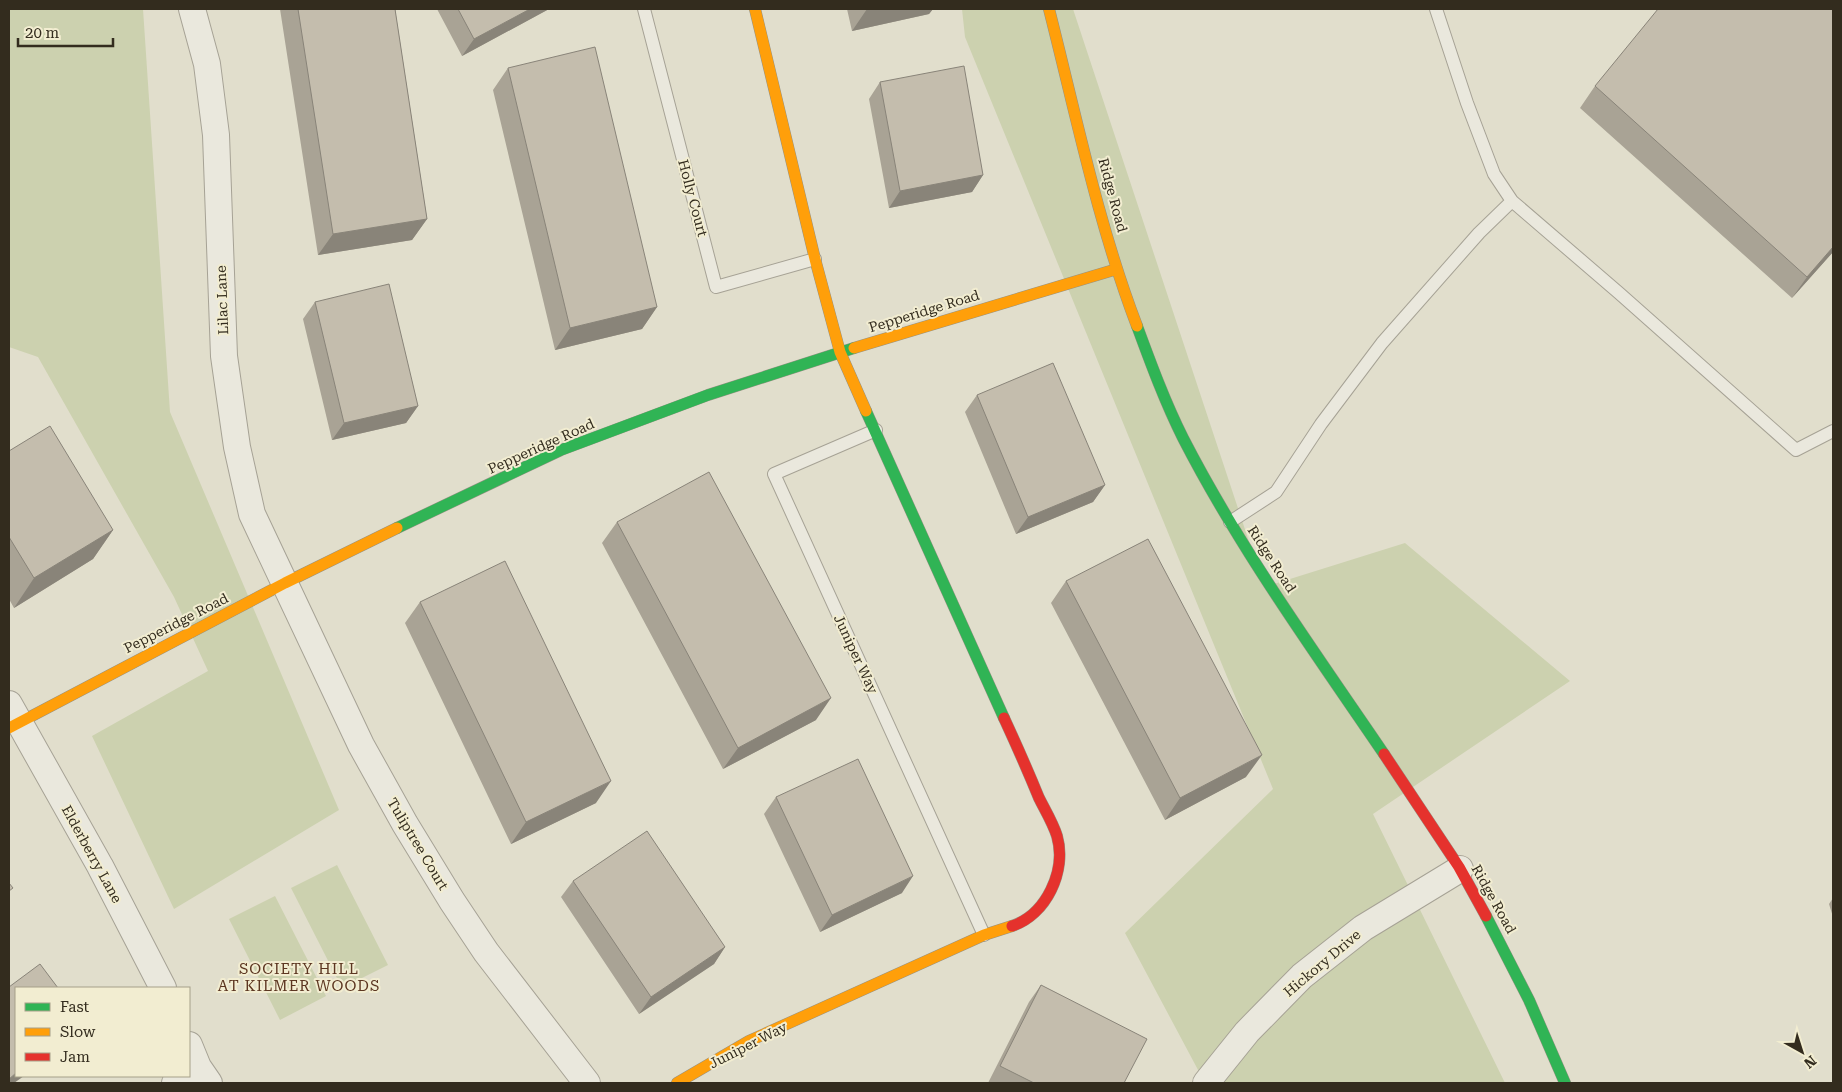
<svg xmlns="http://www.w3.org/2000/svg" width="1842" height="1092" font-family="'Roboto Serif',serif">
<rect width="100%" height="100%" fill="#e1decc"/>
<path fill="#ccd1af" d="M9,9H143L170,412L339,810L174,909L92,736L208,671L174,597L38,357L9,347Z
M962,9H1073L1264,587L1405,543L1570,681L1373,814L1505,1083H1205L1125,933L1273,789L965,37Z
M337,865L388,965L342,988L291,888Z
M275,896L326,996L280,1020L229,919Z"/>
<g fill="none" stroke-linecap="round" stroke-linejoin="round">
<defs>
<path id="lane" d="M644,9L716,287L815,259
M1436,9L1467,103L1494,174L1512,201L1619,293L1796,450L1833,431
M876,430L774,474L984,935
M1230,522L1276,492L1321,424L1382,343L1479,233L1512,201"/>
<path id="street" d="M192,9L207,64L216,135L224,356L237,447L252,514L361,745L405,824L452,901L486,952L587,1083
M9,704L100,866L163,988
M189,1045L198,1067L209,1083
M175,1083L186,1076
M1206,1083L1247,1032L1302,976L1363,928L1460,869"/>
<path id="fast" d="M1137,326C1151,364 1165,402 1183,438C1240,549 1314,651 1384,754
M866,411L1004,718
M397,528L561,450L708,395L854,348
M1486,916L1529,1000L1565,1083"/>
<path id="slow" d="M755,9L815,259L840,352L866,411
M1049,9C1076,115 1098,224 1137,326
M854,348L1117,269
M9,728L285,583L397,528
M677,1083L749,1041L984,935L1012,926"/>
<path id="jam" d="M1004,718C1016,744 1028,771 1039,798C1045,810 1053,823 1057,836C1067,871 1046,915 1012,926
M1384,754L1459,867L1486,916"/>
</defs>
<use href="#lane" stroke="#a6a295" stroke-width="14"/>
<use href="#street" stroke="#a6a295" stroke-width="28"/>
<use href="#fast" stroke="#969284" stroke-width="12"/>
<use href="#slow" stroke="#969284" stroke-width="12"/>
<use href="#jam" stroke="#969284" stroke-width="12"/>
<use href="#lane" stroke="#eae8dd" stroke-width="12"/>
<use href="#street" stroke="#eae8dd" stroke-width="26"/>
<use href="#fast" stroke="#30b455" stroke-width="11"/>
<use href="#slow" stroke="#ff9f0a" stroke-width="11"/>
<use href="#jam" stroke="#e5322d" stroke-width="11"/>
</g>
<path fill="#a9a395" d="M280,9H395L427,219L412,240L318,255Z
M437,9H549L462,56Z
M847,9H933L929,14L852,31Z
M1833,9V252L1792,298L1580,108L1595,86Z
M508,68L657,307L642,329L555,350L493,90Z
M880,82L983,175L972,192L889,208L869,99Z
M315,302L418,406L406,423L332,440L303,319Z
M977,395L1105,485L1093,502L1016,534L965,412Z
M9,451L113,530L93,559L14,608L9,599Z
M617,522L816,720L723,769L602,543Z
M1066,581L1246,777L1165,820L1051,603Z
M420,602L596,803L511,844L405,623Z
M776,797L902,893L820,932L764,814Z
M573,881L725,947L714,964L639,1014L561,897Z
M1833,898V917L1829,904Z
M1041,985L1124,1083H988L1029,1002Z"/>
<path fill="#898479" d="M530,9H549L462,56L474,39Z
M867,9H933L929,14L852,31Z
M983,175L972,192L889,208L900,191Z
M427,219L412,240L318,255L333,234Z
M1833,247V252L1792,298L1807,277Z
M657,307L642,329L555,350L570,328Z
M418,406L406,423L332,440L344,423Z
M1105,485L1093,502L1016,534L1028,517Z
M113,530L93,559L14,608L34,578Z
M831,698L816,720L723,769L738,748Z
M1262,755L1246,777L1165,820L1180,798Z
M611,781L596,803L511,844L526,822Z
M913,876L902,893L820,932L832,915Z
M725,947L714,964L639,1014L651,997Z
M16,1073V1076H24L14,1083H9V1079Z"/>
<path fill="#c4bdad" stroke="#898479" d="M298,9H395L427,219L333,234Z
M458,9H530L474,39Z
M1658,9H1833V247L1807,277L1595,86Z
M595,47L657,307L570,328L508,68Z
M964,66L983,175L900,191L880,82Z
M389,284L418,406L344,423L315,302Z
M1053,363L1105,485L1028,517L977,395Z
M50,426L113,530L34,578L9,537V451Z
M709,472L831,698L738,748L617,522Z
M1148,539L1262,755L1180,798L1066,581Z
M505,561L611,781L526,822L420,602Z
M858,759L913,876L832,915L776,797Z
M647,831L725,947L651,997L573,881Z
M9,883L13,888L9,891Z
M40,964L58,988H16V1073L9,1079V987Z
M1041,985L1147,1039L1124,1083H1034L1000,1066Z"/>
<g text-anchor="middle" stroke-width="4" stroke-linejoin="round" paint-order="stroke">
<g font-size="14" fill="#332c1e" stroke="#f2edd1">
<text transform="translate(1113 195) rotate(75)" y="5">Ridge Road</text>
<text transform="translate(693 198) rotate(75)" y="5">Holly Court</text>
<text transform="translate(222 300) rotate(-92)" y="5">Lilac Lane</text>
<text transform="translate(924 311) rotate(-17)" y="5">Pepperidge Road</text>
<text transform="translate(541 446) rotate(-24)" y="5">Pepperidge Road</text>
<text transform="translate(1272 559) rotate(57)" y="5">Ridge Road</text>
<text transform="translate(176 623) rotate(-27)" y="5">Pepperidge Road</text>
<text transform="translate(856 654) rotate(65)" y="5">Juniper Way</text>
<text transform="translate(418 844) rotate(59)" y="5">Tuliptree Court</text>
<text transform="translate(92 854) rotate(61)" y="5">Elderberry Lane</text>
<text transform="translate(1494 899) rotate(61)" y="5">Ridge Road</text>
<text transform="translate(1322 963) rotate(-40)" y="5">Hickory Drive</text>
<text transform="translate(748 1045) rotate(-27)" y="5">Juniper Way</text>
</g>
<g font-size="15" letter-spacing="1" fill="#5c3621" stroke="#f2edd1">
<text x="299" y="974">SOCIETY HILL<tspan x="299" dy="17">AT KILMER WOODS</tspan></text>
</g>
</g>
<rect width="1842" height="1092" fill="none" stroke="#332c1e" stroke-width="20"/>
<rect x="15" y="987" width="175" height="90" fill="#f2edd1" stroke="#a6a089"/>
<rect x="25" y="1003" width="25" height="8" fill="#30b455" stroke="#a6a089"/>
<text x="60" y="1012" font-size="15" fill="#332c1e">Fast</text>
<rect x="25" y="1028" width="25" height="8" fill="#ff9f0a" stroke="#a6a089"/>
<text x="60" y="1037" font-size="15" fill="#332c1e">Slow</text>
<rect x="25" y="1053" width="25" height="8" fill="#e5322d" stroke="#a6a089"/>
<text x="60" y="1062" font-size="15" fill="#332c1e">Jam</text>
<g transform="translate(1802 1052) rotate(141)" stroke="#f2edd1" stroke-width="4" paint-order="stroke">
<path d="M0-4L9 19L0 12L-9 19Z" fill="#332c1e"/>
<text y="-8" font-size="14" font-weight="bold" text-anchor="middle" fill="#332c1e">N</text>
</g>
<path d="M18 38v8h95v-8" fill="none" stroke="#332c1e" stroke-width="2.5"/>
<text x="25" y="38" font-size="15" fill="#332c1e" stroke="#f2edd1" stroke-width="4" paint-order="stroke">20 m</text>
</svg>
